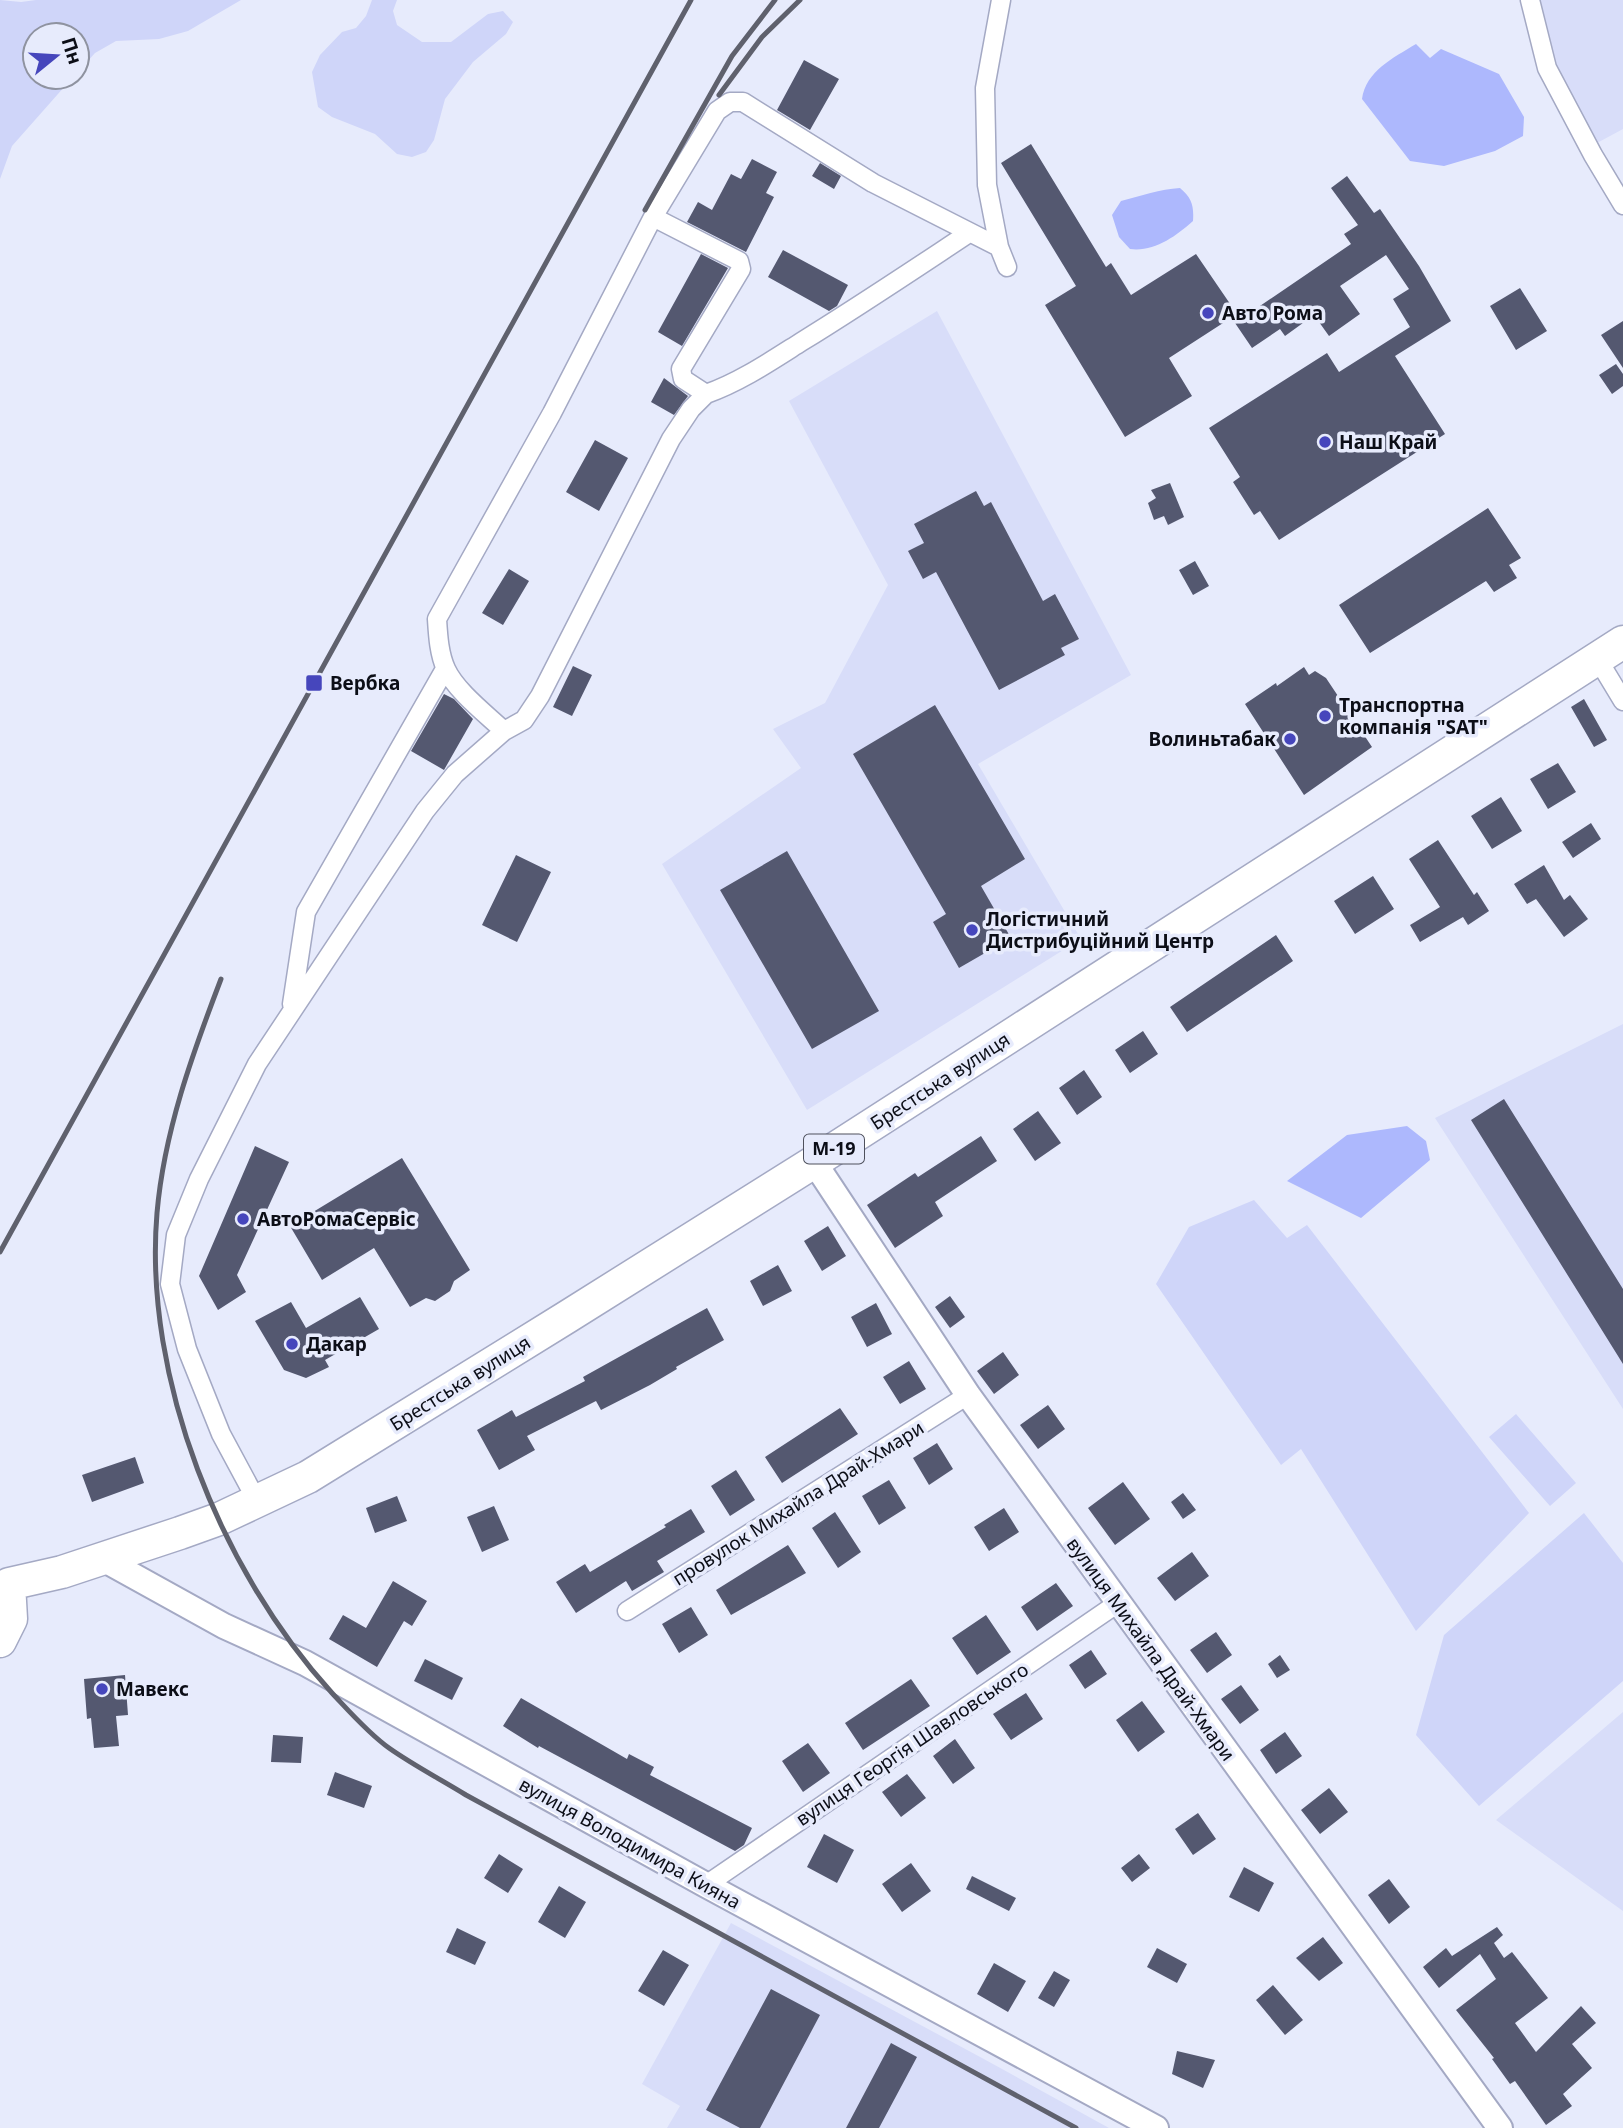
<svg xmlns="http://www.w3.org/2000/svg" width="1623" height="2128" font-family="'Noto Sans',sans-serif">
<rect width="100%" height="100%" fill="#e7ebfc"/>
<path fill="#d8ddf9" d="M1539,0H1623V129L1597,143L1554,66Z
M937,311L1131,675L978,764L1081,939L807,1110L662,864L801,768L773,729L825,703L888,585L789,401Z
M1623,1024V1409L1435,1118Z
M1623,1712V1911L1496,1820Z
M731,1923L982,2058L1109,2128H667L680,2106L642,2084Z"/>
<path fill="#cfd5f9" d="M0,0L21,2L36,0H241L188,31L159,39L116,41L95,53L77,73V35H35V77H73L12,146L0,179Z
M372,0H397L393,11L397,25L422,42H451L488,14L503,11L513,22L506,34L473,62L445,99L434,140L426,152L412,157L397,154L375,134L332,117L318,107L312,72L320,55L342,32L356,28L366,16Z
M1254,1200L1287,1238L1307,1225L1529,1513L1416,1631L1301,1449L1281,1465L1156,1284L1189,1227Z
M1516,1414L1576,1483L1550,1506L1489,1437Z
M1584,1513L1623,1563V1681L1479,1806L1416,1735L1444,1635Z"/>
<path fill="#adb8fd" d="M1416,44L1430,58L1441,49L1499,74L1524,117L1523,136L1495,151L1444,166L1410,161L1362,99C1366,71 1393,58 1416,44Z
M1180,188C1192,198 1194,206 1193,221C1175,237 1154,252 1130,249L1119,237L1112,215L1121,201C1141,196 1160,189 1180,188Z
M1407,1126L1426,1141L1430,1160L1361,1218L1287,1181L1347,1135Z"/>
<path fill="#545870" d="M804,60L839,79L810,130L777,110Z
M1031,144L1106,267L1111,263L1131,295L1196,254L1237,314L1169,358L1192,396L1125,437L1045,305L1076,286L1001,163Z
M752,159L777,172L766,193L774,197L746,252L687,222L698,202L712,210L731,174L741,179Z
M820,163L841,176L834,189L812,176Z
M1347,176L1374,213L1380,209L1419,266L1451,321L1395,356L1445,434L1279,540L1260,511L1254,515L1233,482L1240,477L1209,428L1327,353L1339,372L1410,327L1393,299L1409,289L1386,255L1340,286L1360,314L1329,336L1314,315L1285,336L1280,329L1252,348L1235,323L1351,244L1344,234L1358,225L1331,188Z
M783,250L848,285L837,306L829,311L768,277Z
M701,254L728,268L682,346L658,332Z
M1520,288L1547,331L1516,350L1490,306Z
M1623,321V368L1601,335Z
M1616,364L1623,374V386L1612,394L1599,375Z
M664,378L688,396L674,415L651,402Z
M595,440L628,458L599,511L566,492Z
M1170,483L1184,517L1168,525L1164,516L1154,520L1148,503L1156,498L1151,490Z
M976,491L984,506L991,502L1043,601L1055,594L1079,639L1061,648L1065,655L999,690L936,572L923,579L908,551L924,543L914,524Z
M1488,508L1521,558L1509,565L1517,578L1494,592L1486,581L1370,653L1339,605Z
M1195,561L1209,586L1193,595L1179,570Z
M509,569L529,581L503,625L482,613Z
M573,666L592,675L572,716L553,707Z
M1304,667L1309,675L1315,671L1326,678L1372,747L1304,795L1245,704L1276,683L1277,686Z
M444,694L454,699L473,719L444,770L411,751Z
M1584,699L1607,740L1594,747L1571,707Z
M935,705L1025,859L981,886L1011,938L959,968L933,922L946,914L853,754Z
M1558,763L1576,792L1548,809L1530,779Z
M1501,797L1522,831L1492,849L1471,816Z
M1591,823L1601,839L1573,858L1562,842Z
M1438,840L1474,895L1477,892L1489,911L1468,925L1463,917L1420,942L1410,925L1440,907L1409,859Z
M787,851L879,1011L812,1049L720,890Z
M516,855L551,872L517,942L482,925Z
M1544,865L1564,900L1570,895L1588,919L1564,937L1536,899L1527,904L1514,884Z
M1373,876L1394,909L1355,934L1334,901Z
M1276,935L1293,961L1187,1032L1170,1007Z
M1143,1031L1158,1054L1130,1073L1115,1050Z
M1084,1070L1102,1097L1077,1115L1059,1088Z
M1504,1099L1623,1289V1364L1471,1120Z
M1038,1111L1061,1143L1035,1161L1013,1129Z
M981,1136L997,1161L935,1202L943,1216L895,1248L867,1205L915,1173L918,1177Z
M255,1146L289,1162L237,1275L246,1292L218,1310L199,1276Z
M402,1158L470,1270L454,1281L450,1291L435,1301L426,1298L410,1307L374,1248L322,1280L290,1226Z
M828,1226L846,1256L822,1271L804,1241Z
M778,1265L792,1291L763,1306L750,1281Z
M950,1296L965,1317L950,1328L935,1307Z
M360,1297L379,1329L325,1360L329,1367L306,1378L284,1370L255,1321L291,1302L306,1328Z
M876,1303L892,1334L867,1347L851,1317Z
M707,1308L724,1340L676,1367L677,1369L650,1385L601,1410L596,1401L527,1436L535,1450L499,1470L477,1430L512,1410L516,1417L585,1381L583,1377Z
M1003,1352L1019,1375L994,1394L977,1371Z
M909,1361L926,1389L900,1404L883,1377Z
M1048,1405L1065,1429L1038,1449L1020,1425Z
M840,1408L858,1434L782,1483L765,1457Z
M937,1443L953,1469L929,1485L913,1458Z
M135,1457L144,1483L92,1502L82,1475Z
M736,1470L755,1500L730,1516L711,1486Z
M889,1480L906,1508L879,1525L862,1496Z
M1123,1482L1150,1519L1115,1545L1088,1508Z
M1183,1493L1196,1510L1183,1519L1171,1502Z
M397,1496L407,1521L375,1533L366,1508Z
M494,1506L509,1540L482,1552L467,1517Z
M1004,1508L1019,1532L989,1551L974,1527Z
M691,1509L705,1532L657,1561L664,1572L632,1591L626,1581L576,1613L556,1582L585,1564L590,1572L666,1527L664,1525Z
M835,1512L861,1552L838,1568L812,1528Z
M788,1545L806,1573L731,1615L716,1590Z
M1192,1552L1209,1576L1175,1601L1157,1578Z
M393,1581L427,1601L412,1626L404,1621L377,1667L329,1639L343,1615L366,1628Z
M1056,1583L1073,1606L1037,1631L1021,1607Z
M691,1607L708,1635L679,1653L662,1624Z
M986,1615L1011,1652L977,1675L952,1638Z
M1216,1632L1232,1655L1207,1673L1190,1650Z
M1091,1650L1107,1674L1085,1689L1069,1665Z
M1280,1655L1290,1670L1277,1678L1268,1664Z
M425,1659L463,1678L452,1700L414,1681Z
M125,1675L128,1715L116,1716L119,1746L94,1748L91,1718L87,1719L84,1679Z
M911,1679L930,1706L863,1750L845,1723Z
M1241,1685L1259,1710L1240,1724L1221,1699Z
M1026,1693L1043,1719L1011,1740L993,1714Z
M521,1698L627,1759L629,1754L654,1767L650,1775L752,1828L744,1845L735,1851L539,1746L538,1748L503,1726Z
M1142,1701L1165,1732L1138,1752L1116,1720Z
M1285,1732L1302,1756L1276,1774L1260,1750Z
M273,1735L303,1737L301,1763L271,1762Z
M955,1739L975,1768L953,1784L933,1756Z
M808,1743L830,1773L803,1792L782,1761Z
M335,1772L372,1786L364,1808L327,1795Z
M907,1774L926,1798L901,1817L882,1792Z
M1329,1788L1348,1812L1320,1834L1301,1810Z
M1198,1813L1216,1839L1193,1855L1175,1829Z
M824,1834L854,1850L837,1883L807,1867Z
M499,1854L523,1869L508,1893L484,1878Z
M1139,1854L1150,1868L1132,1882L1121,1868Z
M911,1863L931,1891L902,1912L882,1884Z
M1244,1867L1274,1883L1259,1912L1229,1897Z
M972,1876L1016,1898L1009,1911L966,1889Z
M1389,1879L1410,1907L1389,1924L1368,1895Z
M559,1886L586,1902L565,1938L538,1922Z
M1497,1927L1503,1935L1494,1943L1504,1958L1512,1952L1548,1998L1515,2023L1536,2052L1581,2006L1596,2023L1572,2044L1592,2068L1563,2094L1572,2106L1546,2125L1515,2081L1510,2084L1492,2059L1494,2058L1456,2010L1496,1979L1480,1954L1439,1988L1423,1967L1446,1948L1452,1956Z
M457,1928L486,1942L475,1965L446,1952Z
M1323,1937L1343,1963L1319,1981L1296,1958Z
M1157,1948L1187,1964L1177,1983L1147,1967Z
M663,1950L689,1965L664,2006L638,1991Z
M994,1963L1026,1981L1008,2012L977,1994Z
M1054,1971L1070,1980L1054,2007L1038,1998Z
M1273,1985L1303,2020L1285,2035L1256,2000Z
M771,1989L820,2015L760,2128H740L706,2110Z
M891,2043L917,2057L879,2128H846Z
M1177,2051L1215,2060L1203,2088L1172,2074Z"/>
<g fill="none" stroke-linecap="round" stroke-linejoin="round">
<defs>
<path id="street" d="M1530,0L1547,68L1593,155L1623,205
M999,247L987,185L985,88L1001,0
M706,394C740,382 771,361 801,342C858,307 913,270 969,233
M1597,658L1623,701
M504,731C486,714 456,691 446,669C439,654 438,635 437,619L552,413L653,217L717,111L730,102H743L873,183L999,247L1007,267
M292,1004L306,912L445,669
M257,1501L221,1434L187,1349L170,1284L176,1235L199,1179L257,1064L425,811L455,774L504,731L524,720L540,696L671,439L691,409L706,394L683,379L681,369L741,269L739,261L653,217
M627,1611L968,1395
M706,1885L1118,1603"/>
<path id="secondary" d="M814,1162L968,1395L1500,2128
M103,1559L224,1626L305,1663L706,1885L1156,2128"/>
<path id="highway" d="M0,1641L11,1619L9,1584L62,1572L180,1533L219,1519L308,1477L567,1317L814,1162L1623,642"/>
</defs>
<use href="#street" stroke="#a4a9c4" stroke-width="21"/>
<use href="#secondary" stroke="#a4a9c4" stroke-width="28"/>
<use href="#highway" stroke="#a4a9c4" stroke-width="35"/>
<use href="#street" stroke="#fff" stroke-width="18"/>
<use href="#secondary" stroke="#fff" stroke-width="24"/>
<use href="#highway" stroke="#fff" stroke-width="32"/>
<path stroke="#5f616d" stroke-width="5" d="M719,95L762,37L800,0
M645,210L732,56L775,0
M221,979C192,1055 164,1132 157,1213C143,1379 221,1571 332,1693C349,1711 368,1733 389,1748C413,1765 440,1779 466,1795L1076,2128
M0,1252L691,0"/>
</g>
<g fill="#4646bc" stroke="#e7ebfc" stroke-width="2.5">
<circle cx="1208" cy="313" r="7"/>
<circle cx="1325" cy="442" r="7"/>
<rect x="305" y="674" width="18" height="18" rx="3.5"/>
<circle cx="1325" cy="716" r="7"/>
<circle cx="1290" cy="739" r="7"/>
<circle cx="972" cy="930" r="7"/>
<circle cx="243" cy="1219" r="7"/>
<circle cx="292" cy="1344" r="7"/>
<circle cx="102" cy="1689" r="7"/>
</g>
<g text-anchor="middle" stroke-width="7" stroke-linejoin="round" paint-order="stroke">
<rect fill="#e7ebfc" stroke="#4e505c" stroke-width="2" x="804" y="1134.5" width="60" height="29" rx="5"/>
<g font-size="18" font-weight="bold" fill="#0c0e17">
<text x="834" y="1155">М-19</text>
</g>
<g font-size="19" font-weight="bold" fill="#0c0e17" stroke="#e7ebfc" text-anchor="start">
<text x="1222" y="320">Авто Рома</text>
<text x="1339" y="449">Наш Край</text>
<text x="330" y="690">Вербка</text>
<text x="1339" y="712">Транспортна<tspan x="1339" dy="22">компанія "SAT"</tspan></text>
<text x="1276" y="746" text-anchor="end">Волиньтабак</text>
<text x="986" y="926">Логістичний<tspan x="986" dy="22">Дистрибуційний Центр</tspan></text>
<text x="257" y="1226">АвтоРомаСервіс</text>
<text x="306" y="1351">Дакар</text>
<text x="116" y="1696">Мавекс</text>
</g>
<g font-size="19" fill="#0c0e17" stroke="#e7ebfc">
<text transform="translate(940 1081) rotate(-33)" y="7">Брестська вулиця</text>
<text transform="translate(460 1383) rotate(-32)" y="7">Брестська вулиця</text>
<text transform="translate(798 1503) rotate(-32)" y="7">провулок Михайла Драй-Хмари</text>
<text transform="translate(1151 1649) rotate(54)" y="7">вулиця Михайла Драй-Хмари</text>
<text transform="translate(912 1744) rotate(-34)" y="7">вулиця Георгія Шавловського</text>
<text transform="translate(630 1843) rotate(29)" y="7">вулиця Володимира Кияна</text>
</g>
</g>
<g transform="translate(56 56) rotate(72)"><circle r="33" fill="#e7ebfc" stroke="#8f93a0" stroke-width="2"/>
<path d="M0-5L12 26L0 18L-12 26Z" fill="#4646bc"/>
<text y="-10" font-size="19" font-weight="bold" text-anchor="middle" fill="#0c0e17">Пн</text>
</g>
</svg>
